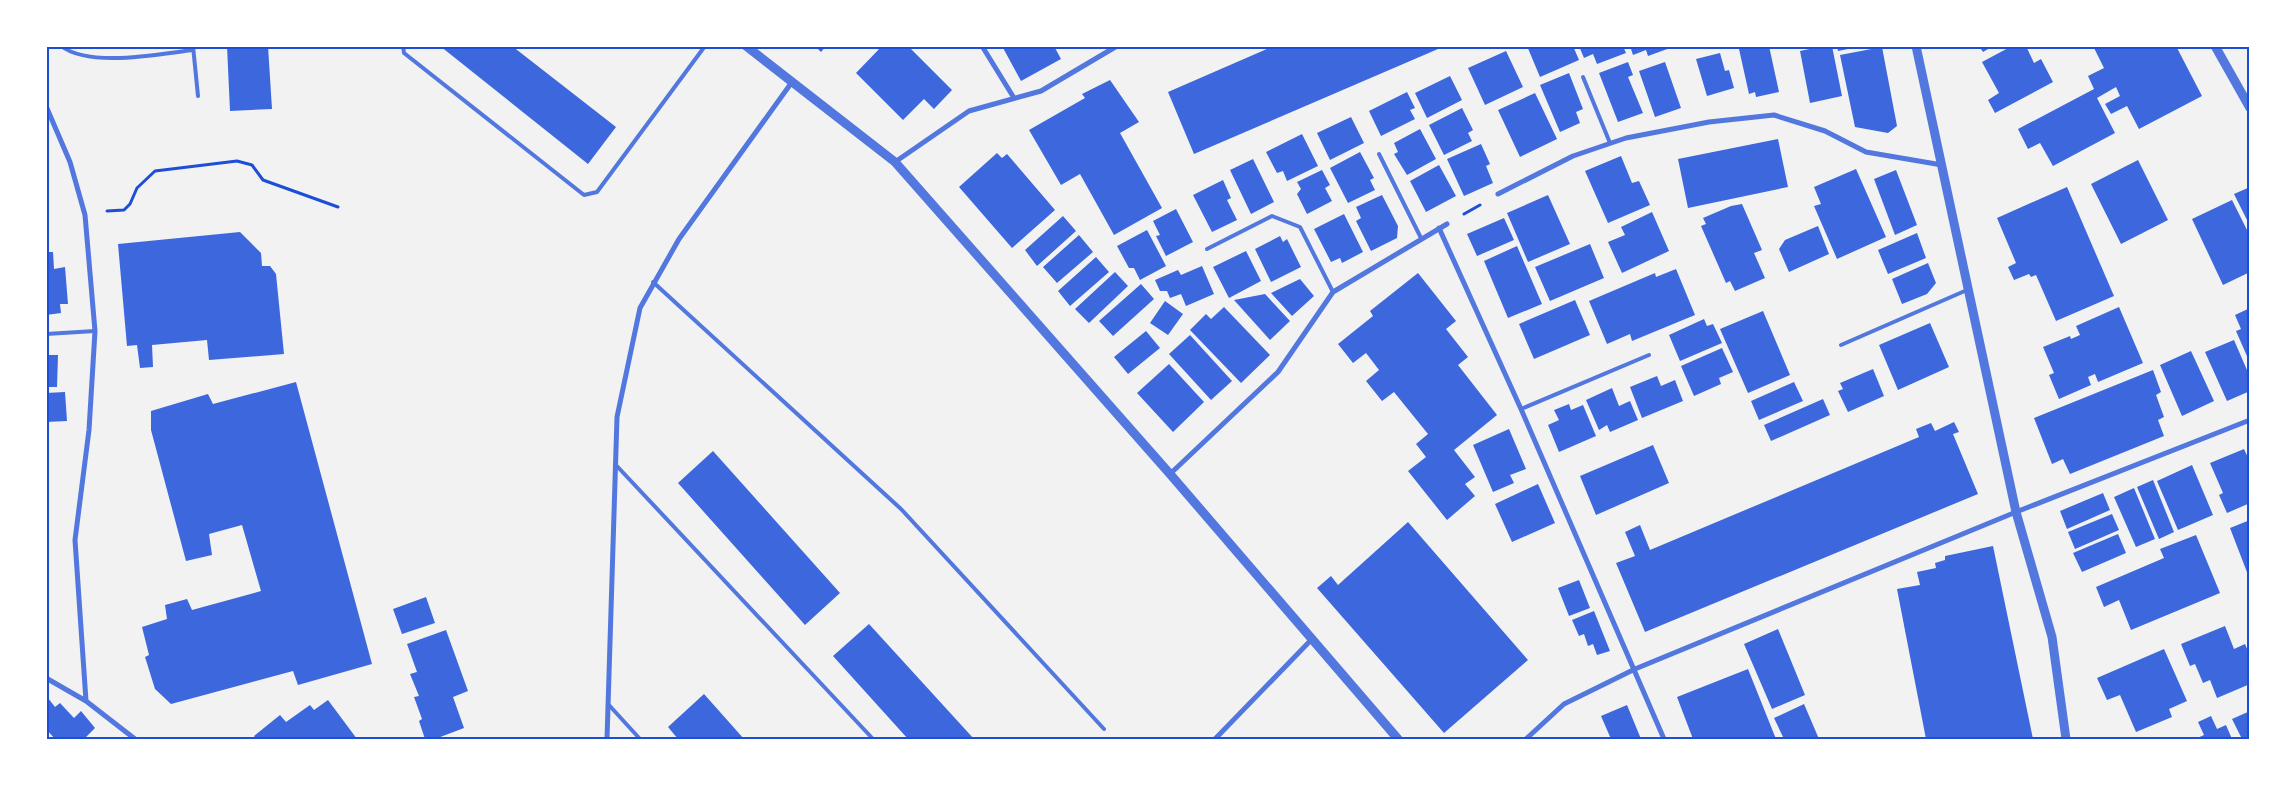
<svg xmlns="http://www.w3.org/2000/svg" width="2296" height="785" font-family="'Archivo Narrow',sans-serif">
<rect width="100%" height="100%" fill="#f2f2f2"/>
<path fill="#3d67dc" d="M227,46H268L272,109L230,111Z
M440,46H512L616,127L588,164Z
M815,46H826L821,52Z
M882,46H908L952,90L934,109L924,99L903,120L856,73Z
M1002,46H1054L1061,59L1021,81Z
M1274,46H1445L1194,154L1168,92Z
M1527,46H1573L1579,60L1540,77Z
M1579,46H1623L1626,53L1597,64L1593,54L1584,58Z
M1630,46H1669L1670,48L1648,56L1646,50L1633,55Z
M1751,46H1769L1779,92L1756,97L1755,92L1749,94L1739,49Z
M1824,46H1832L1842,96L1810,103L1800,51Z
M1837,46H1858V47L1838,51Z
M1979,46H1993L1983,52Z
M2012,46H2026L2034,63L2041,59L2053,82L1995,113L1988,100L1999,93L1982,62Z
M2093,46H2176L2202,96L2139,129L2127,106L2111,114L2105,104L2120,96L2116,87L2097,98L2115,133L2053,166L2040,143L2028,149L2018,129L2094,89L2088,76L2104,68Z
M1882,47L1897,126L1888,133L1855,127L1840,55Z
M1506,51L1523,87L1485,105L1468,68Z
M1720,53L1725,71L1729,70L1734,88L1707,96L1696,59Z
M1628,62L1633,75L1628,77L1643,113L1618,122L1599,73Z
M1665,62L1681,108L1655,117L1639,71Z
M1569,73L1583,109L1576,112L1580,123L1560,132L1540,85Z
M1450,76L1462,100L1427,118L1415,93Z
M1110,80L1139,122L1120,133L1162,208L1114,235L1080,174L1061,185L1029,130L1085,98L1082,94Z
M1407,92L1415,108L1410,110L1415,119L1381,136L1369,111Z
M1535,93L1557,139L1520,157L1498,110Z
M1462,108L1473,130L1468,133L1472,141L1444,155L1429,125Z
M1351,117L1364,143L1330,160L1317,133Z
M1420,129L1436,159L1407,175L1394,154L1398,152L1394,143Z
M1302,134L1318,166L1287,181L1283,171L1277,173L1266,152Z
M1778,139L1788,187L1688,208L1678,159Z
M1481,144L1490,164L1486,166L1493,183L1464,196L1447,159Z
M1360,152L1374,178L1370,180L1375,190L1348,203L1330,168Z
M997,153L1002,158L1007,154L1055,210L1012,248L959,187Z
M1621,156L1632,183L1639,181L1650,205L1608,223L1585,171Z
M1253,159L1274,202L1251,214L1230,170Z
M2138,160L2168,220L2121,244L2091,184Z
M1439,165L1456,196L1426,212L1410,181Z
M1856,169L1886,237L1837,259L1814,206L1821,204L1814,187Z
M1322,170L1330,185L1325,188L1332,201L1307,214L1297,194L1301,189L1297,182Z
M1896,170L1917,225L1895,235L1874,179Z
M1223,180L1231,198L1227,200L1237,220L1212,232L1193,195Z
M2067,187L2114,296L2056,321L2036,275L2031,277L2029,274L2014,280L2008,267L2016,263L1997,218Z
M2250,187V226L2234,194Z
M1382,195L1398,226L1397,238L1371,251L1356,221L1361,218L1356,207Z
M1548,195L1570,244L1528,262L1507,213Z
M2232,200L2250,236V272L2223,285L2192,219Z
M1742,204L1762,250L1754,253L1765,278L1735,291L1730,281L1726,283L1701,226L1706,224L1703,218L1731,206Z
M1176,209L1193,242L1166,256L1156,236L1160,235L1153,221Z
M1652,212L1669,251L1622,273L1608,242L1625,235L1621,227Z
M1344,214L1363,252L1342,263L1340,258L1331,262L1314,229Z
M1063,216L1076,231L1037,266L1025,250Z
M1504,218L1514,240L1477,256L1467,234Z
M1818,226L1829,254L1789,272L1779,249L1785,240Z
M1147,230L1166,266L1140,280L1134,268H1129L1117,246Z
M240,232L261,253L262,266H270L276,274L284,354L209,360L207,340L152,345L153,367L140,368L137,345L127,346L118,244Z
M1917,233L1926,258L1888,274L1878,250Z
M1079,235L1093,252L1057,283L1043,267Z
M1280,236L1283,242L1287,239L1301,267L1271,282L1255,249Z
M1590,244L1604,278L1550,301L1535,267Z
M1517,246L1542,304L1508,318L1484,261Z
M1246,251L1261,281L1229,298L1213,267Z
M46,252H53L54,269L65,267L68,304H60L61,313L46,315Z
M1096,257L1109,272L1070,306L1058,291Z
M1928,263L1936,283L1927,294L1902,304L1892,279Z
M1202,266L1214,294L1186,306L1181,294L1170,298L1167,291H1160L1155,280L1178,270L1181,275Z
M1676,269L1695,315L1632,341L1630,334L1607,344L1589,301L1655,273L1656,277Z
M1115,272L1128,286L1089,323L1075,309Z
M1418,273L1456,321L1446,329L1468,357L1458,365L1497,415L1454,450L1475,477L1465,484L1475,496L1447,520L1408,471L1426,457L1416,444L1428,434L1394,392L1382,401L1366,381L1379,370L1366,353L1353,363L1338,344L1373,316L1370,311Z
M1300,279L1314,296L1292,316L1271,293Z
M1141,284L1154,299L1113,336L1099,321Z
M1265,294L1290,321L1270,340L1234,300Z
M1575,300L1590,335L1534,359L1519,324Z
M1165,301L1183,314L1168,335L1150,323Z
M1224,307L1270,355L1241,383L1190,330L1206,314L1211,319Z
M2119,307L2143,363L2098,382L2095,374L2088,377L2091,385L2059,399L2049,375L2054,373L2043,347L2070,336L2071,339L2080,335L2076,326Z
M2250,308V363L2236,331L2241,329L2235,315Z
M1763,311L1790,375L1748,393L1720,329Z
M1704,319L1707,326L1713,324L1722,343L1680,361L1669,335Z
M1930,323L1949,367L1898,390L1879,345Z
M1146,331L1160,348L1128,374L1114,357Z
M1190,335L1232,381L1211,400L1169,354Z
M2234,340L2250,377V391L2227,401L2205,352Z
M1722,348L1733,372L1719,378L1721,384L1694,396L1681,366Z
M2191,351L2214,401L2182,416L2160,365Z
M46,355H58L57,387H46Z
M1169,364L1204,402L1173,432L1137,393Z
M1873,369L1884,396L1848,412L1838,391L1843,389L1840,383Z
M2153,370L2161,392L2156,395L2164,417L2158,420L2164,436L2070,474L2063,459L2052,464L2034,418Z
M1657,376L1661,386L1675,380L1683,401L1642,418L1630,387Z
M296,382L372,664L298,685L293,671L171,704L155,689L145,657L149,655L142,627L167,619L165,605L187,599L192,610L261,591L242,525L209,534L212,555L186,561L151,430V411L208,394L213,404Z
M1794,382L1803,401L1759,420L1751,401Z
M1612,388L1619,406L1630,401L1638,420L1610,432L1607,425L1599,430L1586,400Z
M65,392L67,421L46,422V393Z
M1823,399L1830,415L1771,441L1764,425Z
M1569,404L1571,410L1583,405L1596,436L1559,452L1548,425L1559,420L1554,410Z
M1954,422L1959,432L1953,434L1978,494L1645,632L1616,563L1635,556L1625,532L1640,525L1650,550L1919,437L1916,429L1931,423L1935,431Z
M1509,429L1526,469L1510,475L1514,483L1493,492L1473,445Z
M1653,445L1669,483L1596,515L1580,476Z
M2244,449L2250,462V503L2227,513L2219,495L2223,493L2210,463Z
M713,451L840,593L805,625L678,483Z
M2192,465L2213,515L2178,530L2157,481Z
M2153,480L2174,532L2159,539L2137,487Z
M1538,484L1555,523L1512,542L1495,504Z
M2134,488L2155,539L2136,547L2114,497Z
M2103,493L2110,510L2067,529L2060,511Z
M2112,514L2119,530L2075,549L2068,532Z
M2250,520V580L2230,528Z
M1408,522L1528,660L1444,733L1317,588L1331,576L1338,585Z
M2118,534L2126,553L2082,572L2073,553Z
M2196,535L2220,593L2131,630L2119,600L2104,607L2096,587L2164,558L2160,549Z
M1993,546L2033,739H1926L1897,589L1920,585L1917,572L1936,568L1935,563L1945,560V556Z
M1579,580L1590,608L1569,616L1558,588Z
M426,597L435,623L402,634L393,609Z
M1594,611L1610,651L1597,655L1593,644L1588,646L1584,634L1579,636L1572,620Z
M869,624L974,739H908L833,656Z
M2225,626L2234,649L2245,644L2250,656V684L2217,698L2210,680L2203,683L2195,664L2190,666L2181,644Z
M1778,629L1805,695L1772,709L1744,644Z
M446,630L468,691L453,697L464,728L435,739H425L419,721L422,719L414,697L419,696L410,674L417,672L407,644Z
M2164,649L2187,701L2169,709L2172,717L2136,732L2120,695L2107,700L2097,678Z
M1748,669L1776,739H1693L1677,697Z
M704,694L744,739H678L668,727Z
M48,698L55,707L60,703L74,718L81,711L95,728L86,737L88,739H55L46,729Z
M328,700L357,739H256L254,736L280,715L286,722L310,705L314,710Z
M1804,704L1819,739H1784L1774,718Z
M1627,705L1641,739H1611L1601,716Z
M2250,711V739H2242L2232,719Z
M2211,716L2217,729L2226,725L2232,739H2195L2204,735L2198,722Z"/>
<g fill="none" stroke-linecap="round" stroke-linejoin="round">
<path stroke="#1d4ed8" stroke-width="3" d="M107,211L124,210L130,204L137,188L155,171L237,161L252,165L263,180L338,207
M1464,214L1480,205"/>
<path stroke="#5277de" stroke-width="4" d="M61,46C90,68 159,54 193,50
M193,46L198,96
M403,46L404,53L584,195L597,192L705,46
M1583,77L1610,143
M1379,154L1421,238
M1207,249L1272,216L1300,227L1333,292
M653,282L901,509L1104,729
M46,334L95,331
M1841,345L1967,290
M1521,409L1649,355
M615,464L873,739
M608,704L640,739"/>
<path stroke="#5277de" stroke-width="5" d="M982,46L1014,98
M46,106L70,162L85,215L95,331L89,430L75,540L86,701
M895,162L969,111L1041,91L1117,46
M1498,194L1573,156L1626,138L1709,122L1774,115L1825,131L1866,152L1942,165
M1439,228L1521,409L1664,739
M1170,474L1278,372L1333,292L1447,224
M46,678L86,701L135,739
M607,739L617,417L640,308L679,239L792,82
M1215,739L1312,639
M1526,739L1564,704L1635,669L2016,512L2250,420"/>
<path stroke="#5277de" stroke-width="9" d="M746,46L895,162L1170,474L1398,739
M1916,46L2016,512L2052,637L2066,739
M2215,46L2250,108"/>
</g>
<rect width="2296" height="785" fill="none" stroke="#ffffff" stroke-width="95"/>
<rect x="48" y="48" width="2200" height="690" fill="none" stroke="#1d4ed8" stroke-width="2"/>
</svg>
